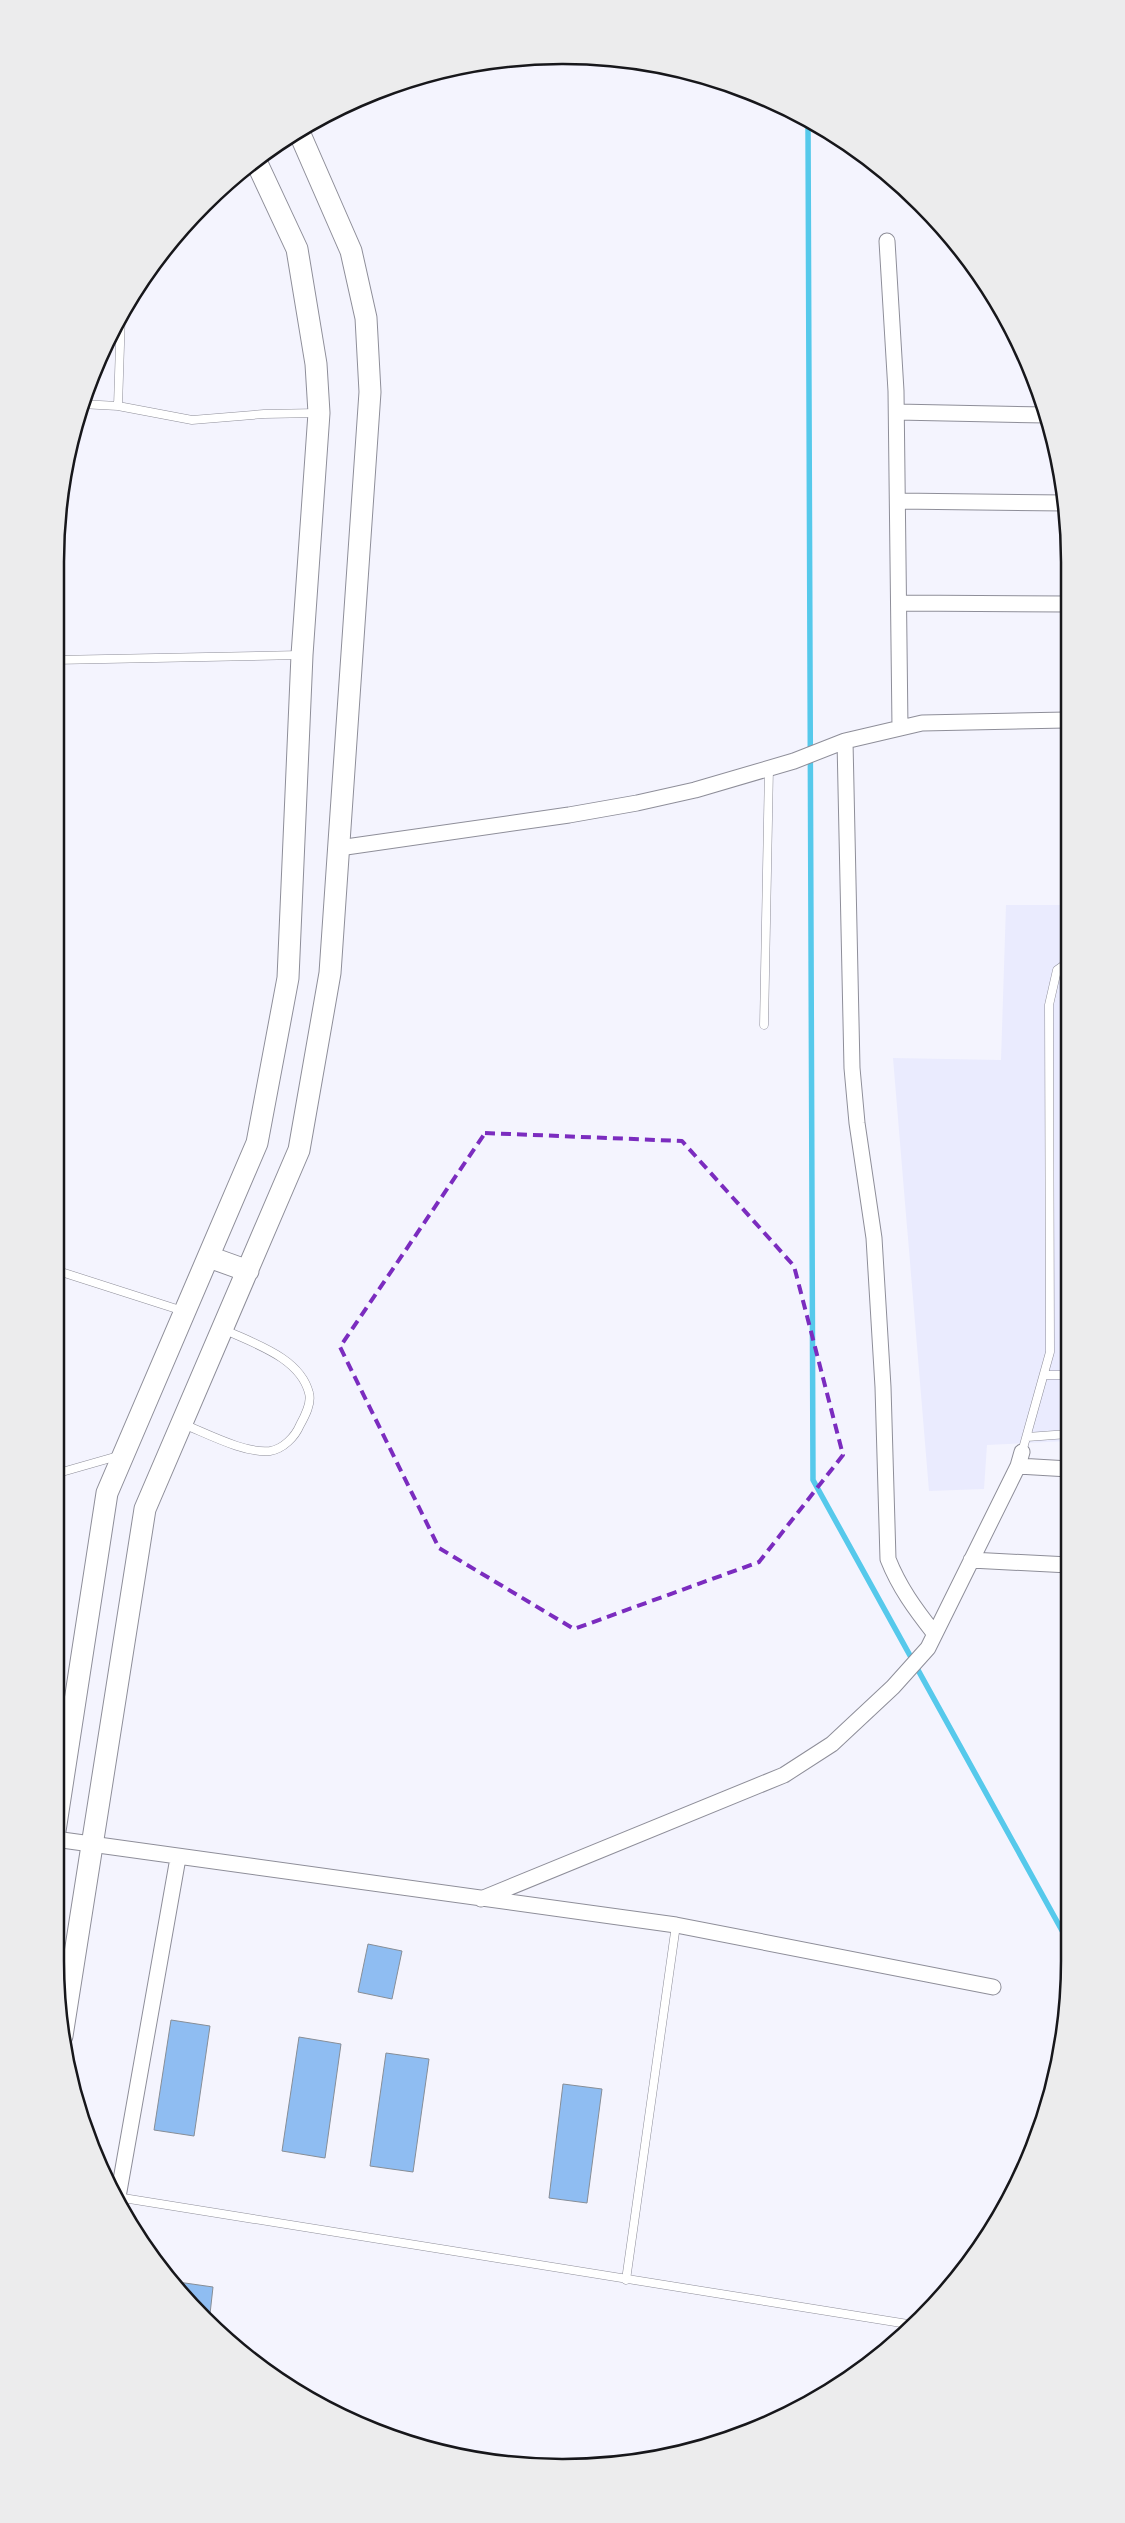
<svg xmlns="http://www.w3.org/2000/svg" width="1125" height="2523" font-family="'IBM Plex Sans',sans-serif">
<rect width="100%" height="100%" fill="#f4f4fe"/>
<path fill="#eaebfe" d="M1006,905H1067L1068,1441L987,1445L984,1489L929,1491L893,1058L1001,1060Z"/>
<g fill="none" stroke-linecap="round" stroke-linejoin="round">
<path stroke="#56c9eb" stroke-width="5.5" d="M808,123L813,1480L1070,1945"/>
</g>
<path fill="#8fbdf2" stroke="#878e97" d="M368,1944L402,1951L392,1999L358,1992Z
M171,2020L210,2026L194,2136L154,2130Z
M299,2037L341,2044L325,2158L282,2151Z
M386,2053L429,2059L413,2172L370,2166Z
M563,2084L602,2089L587,2203L549,2198Z
M171,2281L213,2287L209,2323L181,2295Z"/>
<g fill="none" stroke-linecap="round" stroke-linejoin="round">
<defs>
<path id="lane" d="M81,404L118,406L192,420L264,414L317,413
M118,406L121,314
M55,660L300,655
M764,1025L769,768
M55,1270L183,1311
M1046,1375H1068
M183,1424C206,1433 245,1454 270,1451C283,1449 295,1437 300,1425C305,1416 312,1403 309,1393C300,1357 252,1343 223,1329
M1027,1437L1068,1434
M1022,1452L1050,1352L1049,1005L1057,970L1067,963
M55,1474L118,1456
M117,2197L914,2325
M626,2280L676,1925"/>
<path id="street" d="M887,241L896,391L900,728
M897,412L1046,415
M898,501L1066,503
M899,603L1066,604
M845,741L852,1068L857,1123L874,1238L883,1387L888,1559C899,1587 915,1609 934,1633
M339,848L569,815L637,803L695,790L794,761L845,741L922,723L1066,720
M1018,1466L1069,1469
M971,1560L1069,1565
M55,1839L676,1925L993,1987
M481,1899L784,1775L832,1744L893,1687L928,1648L1018,1466L1022,1452
M118,2197L178,1858"/>
<path id="secondary" d="M209,1257L248,1271
M55,1831L107,1493L257,1143L288,978L302,655L319,413L316,364L297,249L255,159
M62,2036L145,1509L299,1150L330,973L370,392L366,318L351,251L299,132"/>
</defs>
<use href="#lane" stroke="#8e8e99" stroke-width="9"/>
<use href="#street" stroke="#8e8e99" stroke-width="17"/>
<use href="#secondary" stroke="#8e8e99" stroke-width="23"/>
<use href="#lane" stroke="#fff" stroke-width="8"/>
<use href="#street" stroke="#fff" stroke-width="15"/>
<use href="#secondary" stroke="#fff" stroke-width="21"/>
</g>
<path fill="none" stroke="#7b2cbf" stroke-width="4" stroke-dasharray="10 6" stroke-linejoin="round" d="M485,1133L682,1141L794,1266L843,1455L759,1562L574,1629L439,1548L340,1347Z"/>
<path d="M0 0H1125V2523H0ZM562 64H563A498 498 0 0 1 1061 562V1961A498 498 0 0 1 563 2459H562A498 498 0 0 1 64 1961V562A498 498 0 0 1 562 64Z" fill="#ececed" fill-rule="evenodd"/>
<path fill="none" stroke="#17171b" stroke-width="2.5" d="M562 64H563A498 498 0 0 1 1061 562V1961A498 498 0 0 1 563 2459H562A498 498 0 0 1 64 1961V562A498 498 0 0 1 562 64Z"/>
</svg>
